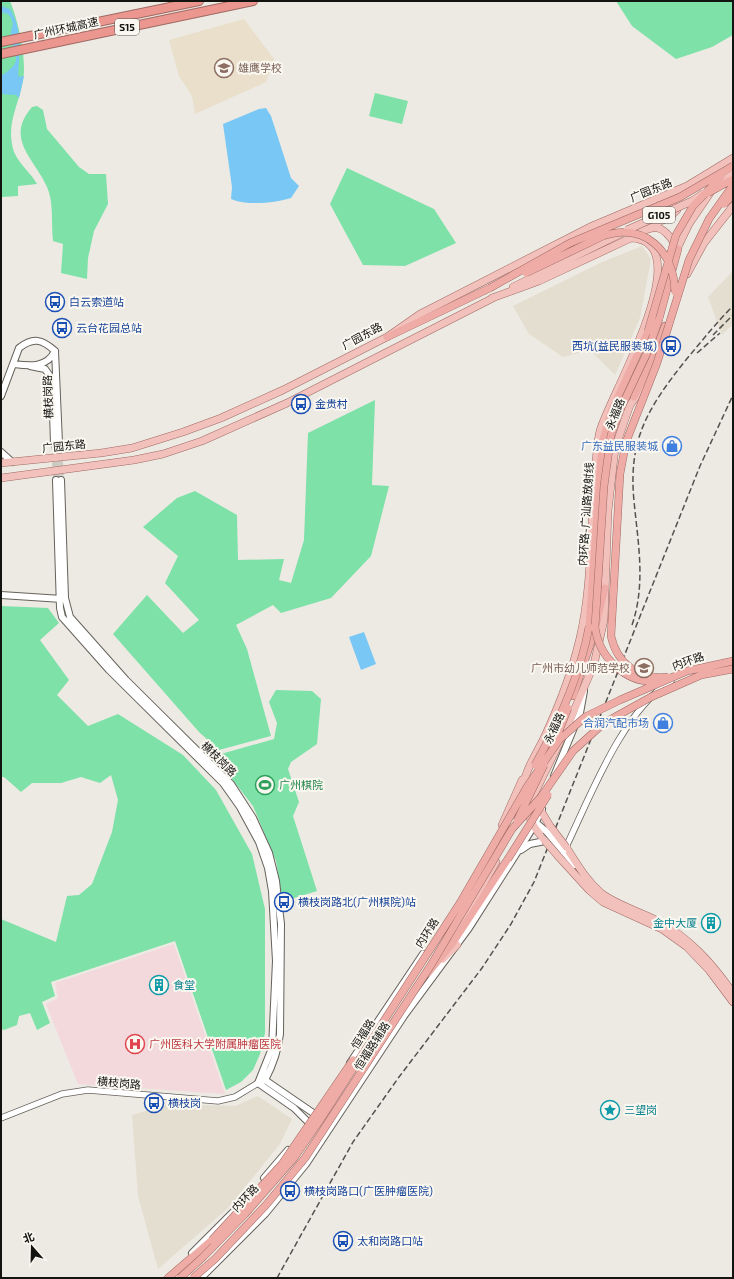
<svg xmlns="http://www.w3.org/2000/svg" width="734" height="1279" font-family="'Exo 2','Noto Sans SC',sans-serif">
<rect width="100%" height="100%" fill="#edeae3"/>
<path fill="#e4ded0" d="M642,246L651,259L640,318L615,375L590,350L563,357L529,334L513,306L602,262Z
M733,271V324L722,335L708,297Z
M258,1096L292,1119L280,1144L228,1208L158,1269L138,1196L132,1115L168,1104L235,1106Z"/>
<path fill="#e9dfca" d="M244,19L274,59L266,82L195,114L192,96L179,76L169,40Z"/>
<path fill="#f3d8dc" d="M174,944L225,1094L78,1084L46,1004L58,998L55,983Z"/>
<path fill="#7de1a8" d="M1,1H10C18,20 27,59 23,80C19,106 5,124 14,152C19,164 31,173 37,184L18,186V196L2,197L1,209Z
M616,1H733V35L712,47L676,59L632,26Z
M375,93L408,101L402,124L369,116Z
M37,106L43,110L47,129L79,167L89,174H106L108,204L94,231L88,258L87,279L61,273L63,244L53,241C51,224 54,202 47,187C35,159 4,139 32,107Z
M347,168L434,209L456,243L405,266L363,265L330,204Z
M375,400L372,485L389,486L371,556L331,598L281,613L273,605L236,625L247,649L271,736L219,750L199,732L113,634L147,595L183,633L199,620L165,583L178,556L143,527L177,498L195,491L237,515L238,560L284,559L279,580L291,583L304,540L308,433Z
M1,606L48,608L59,623L40,640L69,680L57,695L88,726L118,714L183,755L216,790L252,854L265,909V1033L260,1054L253,1070L241,1082L226,1090L175,941L51,982L55,996L42,1002L50,1023L37,1030L30,1013L19,1016L17,1025L4,1030L1,1029V919L56,942L67,896L79,895L92,884L112,832L118,800L111,775L100,783L81,777L61,783H32L21,792L4,777H1Z
M276,690L312,691L321,699L317,744L291,762L288,769L299,802L293,816L317,891L291,899L282,897L276,861L253,806L214,756L274,739L277,723L269,702Z"/>
<path fill="#78c7f4" d="M1,6L10,9C15,18 21,31 17,41L20,45L18,75L20,77L24,76L19,98L16,95L1,94V76C25,60 14,59 11,37C10,27 17,24 8,14L1,12Z
M266,108L271,116L291,178L299,186L291,198C274,203 248,206 231,199L232,187L223,124L259,109Z
M364,632L376,664L361,670L349,637Z"/>
<g fill="none" stroke-linecap="round" stroke-linejoin="round">
<path stroke="#cccac3" stroke-width="6" stroke-dasharray="6 3" stroke-linecap="butt" d="M59,443L61,480
M54,444L56,480"/>
<defs>
<path id="tertiary" d="M566,847C590,797 623,710 671,681
M1,1118L62,1094L88,1090L218,1101L235,1097L258,1083"/>
<path id="secondary" d="M55,351L59,443
M14,364C30,366 47,368 55,351
M30,366L45,369L52,379L54,444
M1,396L19,348C33,337 42,339 55,351
M1,452L12,462
M56,480L60,608L62,617L109,670L223,783L240,807L259,842L268,868L272,891L276,961L272,1048L258,1083
M61,480L65,598L70,617L126,680L231,784L253,818L269,853L276,881L281,924L280,1034C278,1051 273,1065 265,1080L258,1083
M1,595L62,599
M554,776L580,713L584,691
M534,821L546,831
M521,850L530,844L545,841
M563,851L575,865
M350,1063L423,954
M265,1080L319,1117
M258,1083L294,1108L313,1127
M264,1178L288,1150
M192,1253L245,1200
M201,1278L265,1214L306,1164L404,1016L469,928L534,826L542,809"/>
<path id="primary" d="M651,226L671,216L677,210L673,204L663,207
M631,236C654,225 662,222 676,246
M675,253L689,224L712,190
M687,274L704,243L733,206
M513,287L620,234
M492,298L539,281L631,238C703,241 608,399 600,431C596,447 596,465 595,482C590,534 592,587 580,638C572,672 559,706 544,738C535,757 522,773 523,796
M1,463L101,453L132,448L183,432L221,418L283,390L387,337L420,314L590,227L687,186L733,158
M1,478L134,460L163,454L202,441L287,403L495,297
M539,802L541,811L550,826
M525,808L535,828L545,841
M525,813L567,727L594,664L604,620L608,511L615,448L630,405L651,376
M502,825L522,780
M566,847C577,864 586,880 601,893C617,905 638,911 656,920C689,937 712,963 733,993
M558,856L589,890L603,902L662,929L687,947L709,970L733,1002
M453,936L496,862
M443,959L457,945"/>
<path id="trunk" d="M659,319L678,249
M387,337L490,288
M634,397L652,360L665,326
M589,627L602,443L611,412L648,331
M573,696L593,636L605,588
M428,973L452,944L508,859
M168,1278L212,1240"/>
<path id="motorway" d="M1,42L199,1
M1,54L253,1"/>
</defs>
<use href="#tertiary" stroke="#65625c" stroke-width="7"/>
<use href="#secondary" stroke="#65625c" stroke-width="8"/>
<use href="#primary" stroke="#9f6963" stroke-width="8"/>
<use href="#trunk" stroke="#9f6963" stroke-width="8"/>
<use href="#motorway" stroke="#9f6963" stroke-width="10"/>
<use href="#tertiary" stroke="#fff" stroke-width="5.5"/>
<use href="#secondary" stroke="#fff" stroke-width="6"/>
<use href="#primary" stroke="#f3c1bc" stroke-width="7"/>
<use href="#trunk" stroke="#efaca6" stroke-width="7"/>
<use href="#motorway" stroke="#eb978f" stroke-width="8"/>
<path stroke="#53524e" stroke-width="1.5" stroke-dasharray="6 3" stroke-linecap="butt" d="M713,335L733,315
M697,353L720,333
M632,625C646,584 638,543 634,501C628,439 648,408 685,361C701,342 716,323 733,306
M277,1278L353,1142L399,1077L482,968L511,924L534,882L700,466L733,395"/>
<defs>
<path id="secondary-bridge" d="M546,831L563,851"/>
<path id="primary-bridge" d="M714,186L733,174
M627,230L692,201L704,193
M550,826L566,847
M545,841L558,856"/>
<path id="trunk-bridge" d="M708,193L733,179
M724,204L733,195
M526,273L603,236C645,222 674,251 675,292
M490,288L570,243L680,197L733,166
M659,319L647,353L619,412L611,435L604,486L595,627C599,658 627,685 659,681
M648,331L676,235L693,206L721,177
M668,677C639,680 617,664 611,636L620,474L626,442L657,363L689,260L709,219L733,185
M555,741L568,708
M535,765C559,722 580,676 589,627
M517,821L544,765
M508,859L548,795
M212,1240L282,1164L353,1060
M180,1278L203,1257L245,1214L294,1158L320,1120L460,903L527,787L559,740L585,717L620,700L687,671L733,661
M193,1278L215,1259L266,1205L305,1158L431,965L512,829L541,797L573,751L604,723L651,697L701,675L733,669"/>
</defs>
<use href="#secondary-bridge" stroke="#65625c" stroke-width="8" stroke-linecap="butt"/>
<use href="#primary-bridge" stroke="#9f6963" stroke-width="8" stroke-linecap="butt"/>
<use href="#trunk-bridge" stroke="#9f6963" stroke-width="8" stroke-linecap="butt"/>
<use href="#secondary-bridge" stroke="#fff" stroke-width="6"/>
<use href="#primary-bridge" stroke="#f3c1bc" stroke-width="7"/>
<use href="#trunk-bridge" stroke="#efaca6" stroke-width="7"/>
</g>
<defs>
<symbol id="school-ring" viewBox="-11 -11 22 22"><circle r="9.5" fill="#faf7f0" stroke="#8d6e63" stroke-width="1.5"/><path d="M0-5L7-2L0 1L-7-2ZM-4 1L0 2.5L4 1V4Q0 6-4 4Z" fill="#8d6e63"/></symbol>
<symbol id="bus-ring" viewBox="-11 -11 22 22"><circle r="9.5" fill="#faf7f0" stroke="#1a4fb4" stroke-width="1.5"/><path d="M-5-6H5V4H4V6H2V4H-2V6H-4V4H-5ZM-3.5-4V0h7V-4ZM-3.5 1.2v1.5H-2V1.2ZM2 1.2v1.5H3.5V1.2Z" fill="#1a4fb4"/></symbol>
<symbol id="shop-ring" viewBox="-11 -11 22 22"><circle r="9.5" fill="#faf7f0" stroke="#3f7fe0" stroke-width="1.5"/><path d="M-5-2.5h2.3a2.7 3.5 0 0 1 5.4 0H5L5.5 6h-11ZM-1.5-2.5h3a1.5 2.3 0 0 0-3 0Z" fill="#3f7fe0"/></symbol>
<symbol id="university-ring" viewBox="-11 -11 22 22"><circle r="9.5" fill="#faf7f0" stroke="#8d6e63" stroke-width="1.5"/><path d="M0-5L7-2L0 1L-7-2ZM-4 1L0 2.5L4 1V4Q0 6-4 4Z" fill="#8d6e63"/></symbol>
<symbol id="stadium-ring" viewBox="-11 -11 22 22"><circle r="9.5" fill="#faf7f0" stroke="#2e9e5b" stroke-width="1.5"/><path d="M0-5a6.5 5 0 1 0 0 10a6.5 5 0 1 0 0-10ZM-3.5-1.8h7v3.6h-7Z" fill="#2e9e5b"/></symbol>
<symbol id="building-ring" viewBox="-11 -11 22 22"><circle r="9.5" fill="#faf7f0" stroke="#0f9aa8" stroke-width="1.5"/><path d="M-4-6H4V6H1V3H-1V6H-4ZM-2.5-4.3h1.7v1.8h-1.7ZM.8-4.3h1.7v1.8H.8ZM-2.5-1h1.7V.8h-1.7ZM.8-1h1.7V.8H.8Z" fill="#0f9aa8"/></symbol>
<symbol id="hospital-ring" viewBox="-11 -11 22 22"><circle r="9.5" fill="#faf7f0" stroke="#e0444e" stroke-width="1.5"/><path d="M-5-5h3v3.5h4V-5h3V5h-3V1.5h-4V5h-3Z" fill="#e0444e"/></symbol>
<symbol id="sight-ring" viewBox="-11 -11 22 22"><circle r="9.5" fill="#faf7f0" stroke="#0f9aa8" stroke-width="1.5"/><path d="M0-6L1.8-2.2L6-1.7L2.9 1.2L3.7 5.4L0 3.3L-3.7 5.4L-2.9 1.2L-6-1.7L-1.8-2.2Z" fill="#0f9aa8"/></symbol>
</defs>
<g fill-rule="evenodd">
<use href="#school-ring" x="213" y="57" width="22" height="22"/>
<use href="#bus-ring" x="44" y="291" width="22" height="22"/>
<use href="#bus-ring" x="51" y="317" width="22" height="22"/>
<use href="#bus-ring" x="660" y="335" width="22" height="22"/>
<use href="#bus-ring" x="290" y="393" width="22" height="22"/>
<use href="#shop-ring" x="661" y="435" width="22" height="22"/>
<use href="#university-ring" x="633" y="657" width="22" height="22"/>
<use href="#shop-ring" x="652" y="712" width="22" height="22"/>
<use href="#stadium-ring" x="254" y="774" width="22" height="22"/>
<use href="#bus-ring" x="273" y="891" width="22" height="22"/>
<use href="#building-ring" x="700" y="912" width="22" height="22"/>
<use href="#building-ring" x="148" y="974" width="22" height="22"/>
<use href="#hospital-ring" x="124" y="1033" width="22" height="22"/>
<use href="#bus-ring" x="143" y="1092" width="22" height="22"/>
<use href="#sight-ring" x="599" y="1099" width="22" height="22"/>
<use href="#bus-ring" x="279" y="1180" width="22" height="22"/>
<use href="#bus-ring" x="332" y="1230" width="22" height="22"/>
</g>
<g text-anchor="middle" stroke-width="4" stroke-linejoin="round" paint-order="stroke">
<g fill="#faf7f0" stroke="#585753" stroke-width="1">
<rect x="115" y="19" width="24" height="16" rx="3"/>
<rect x="643" y="207" width="32" height="16" rx="3"/>
</g>
<g font-size="10" font-weight="bold" fill="#131310">
<text x="127" y="31">S15</text>
<text x="659" y="219">G105</text>
</g>
<g font-size="11" fill="#131310" stroke="#faf7f0">
<text transform="translate(66 28) rotate(-12)" y="4">广州环城高速</text>
<text transform="translate(651 190) rotate(-22)" y="4">广园东路</text>
<text transform="translate(362 336) rotate(-28)" y="4">广园东路</text>
<text transform="translate(48 397) rotate(-92)" y="4">横枝岗路</text>
<text transform="translate(615 414) rotate(-68)" y="4">永福路</text>
<text transform="translate(64 446) rotate(-6)" y="4">广园东路</text>
<text transform="translate(586 514) rotate(-86)" y="4">内环路-广汕路放射线</text>
<text transform="translate(688 661) rotate(-19)" y="4">内环路</text>
<text transform="translate(554 728) rotate(-65)" y="4">永福路</text>
<text transform="translate(219 759) rotate(45)" y="4">横枝岗路</text>
<text transform="translate(427 933) rotate(-57)" y="4">内环路</text>
<text transform="translate(363 1034) rotate(-57)" y="4">恒福路</text>
<text transform="translate(372 1046) rotate(-57)" y="4">恒福路辅路</text>
<text transform="translate(119 1083) rotate(5)" y="4">横枝岗路</text>
<text transform="translate(245 1198) rotate(-47)" y="4">内环路</text>
</g>
<g font-size="11" fill="#785e54" stroke="#faf7f0" text-anchor="start">
<text x="238" y="72">雄鹰学校</text>
<text x="630" y="672" text-anchor="end">广州市幼儿师范学校</text>
</g>
<g font-size="11" fill="#164399" stroke="#faf7f0" text-anchor="start">
<text x="69" y="306">白云索道站</text>
<text x="76" y="332">云台花园总站</text>
<text x="657" y="350" text-anchor="end">西坑(益民服装城)</text>
<text x="315" y="408">金贵村</text>
<text x="298" y="906">横枝岗路北(广州棋院)站</text>
<text x="168" y="1107">横枝岗</text>
<text x="304" y="1195">横枝岗路口(广医肿瘤医院)</text>
<text x="357" y="1245">太和岗路口站</text>
</g>
<g font-size="11" fill="#366cbe" stroke="#faf7f0" text-anchor="end">
<text x="658" y="450">广东益民服装城</text>
<text x="649" y="727">合润汽配市场</text>
</g>
<g font-size="11" fill="#27864d" stroke="#faf7f0" text-anchor="start">
<text x="279" y="789">广州棋院</text>
</g>
<g font-size="11" fill="#0d838f" stroke="#faf7f0" text-anchor="start">
<text x="697" y="927" text-anchor="end">金中大厦</text>
<text x="173" y="989">食堂</text>
<text x="624" y="1114">三望岗</text>
</g>
<g font-size="11" fill="#be3a42" stroke="#faf7f0" text-anchor="start">
<text x="149" y="1048">广州医科大学附属肿瘤医院</text>
</g>
</g>
<rect width="734" height="1279" fill="none" stroke="#131310" stroke-width="4"/>
<g transform="translate(32 1247) rotate(340)" stroke="#faf7f0" stroke-width="3" paint-order="stroke">
<path d="M0-3L7 15L0 10L-7 15Z" fill="#131310"/>
<text y="-6" font-size="11" font-weight="bold" text-anchor="middle" fill="#131310">北</text>
</g>
</svg>
